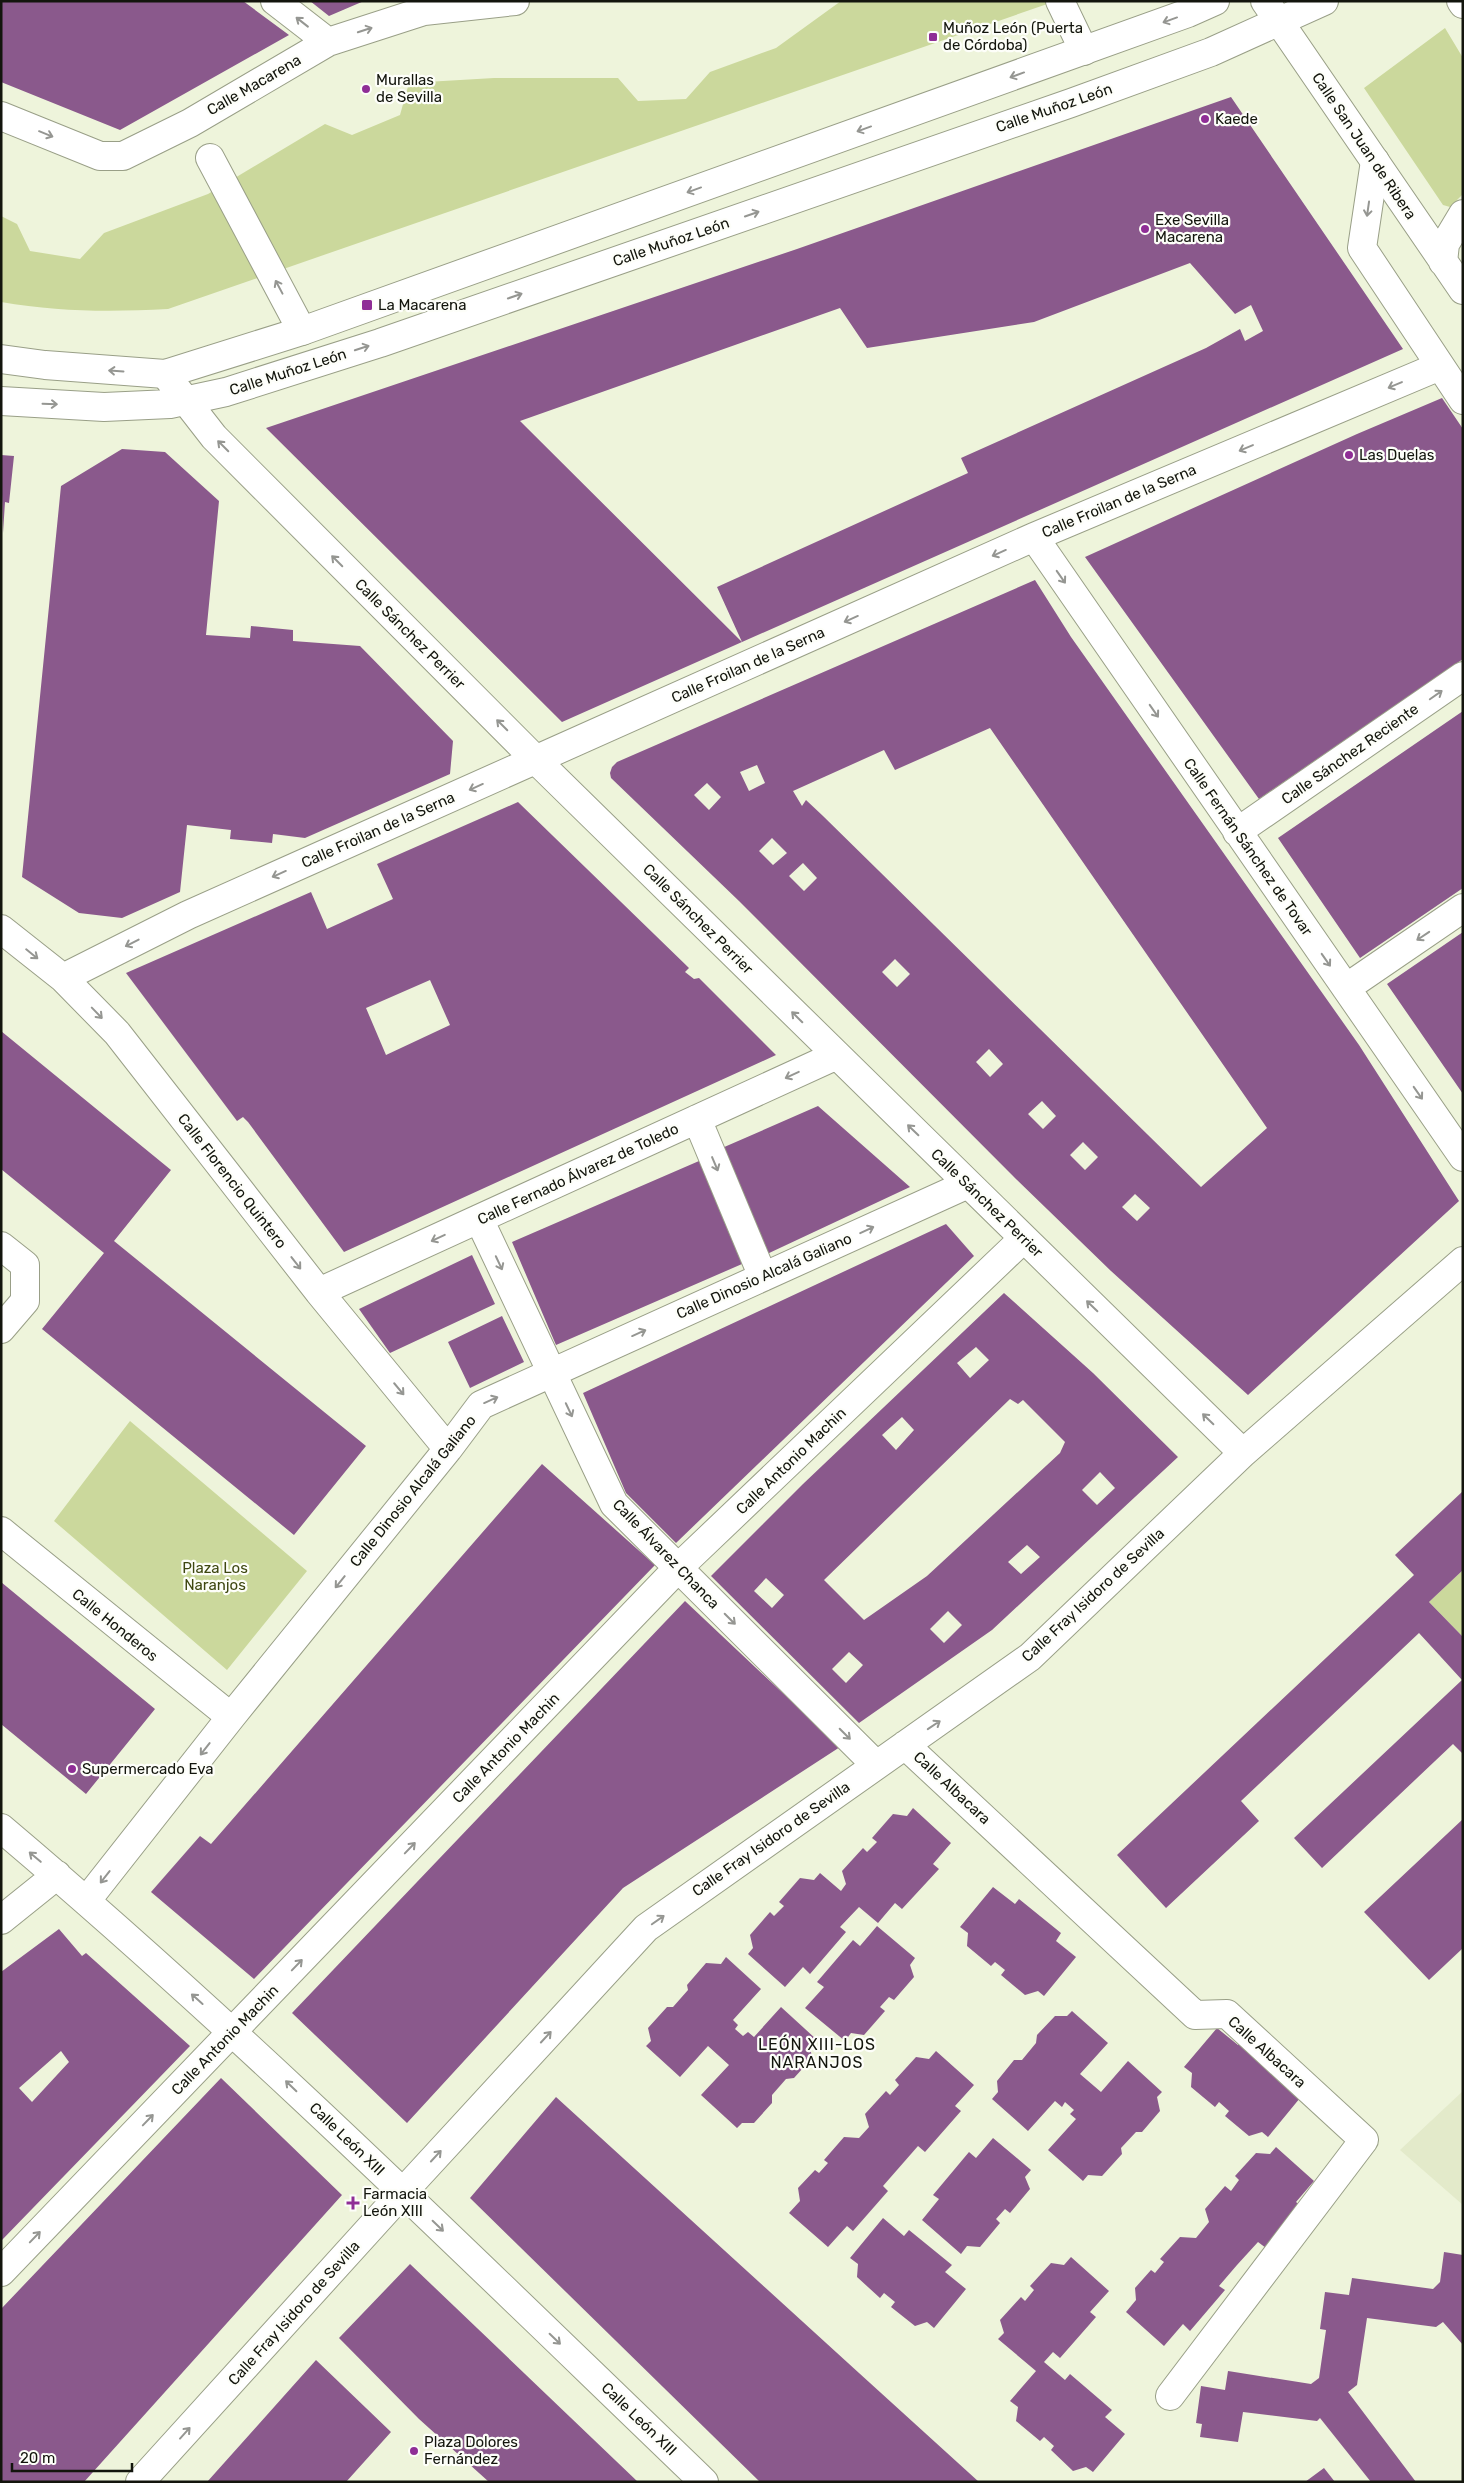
<svg xmlns="http://www.w3.org/2000/svg" width="1464" height="2483" font-family="Rubik,sans-serif">
<rect width="100%" height="100%" fill="#eef4db"/>
<path fill="#e3eaca" d="M1463,2091V2205L1400,2150Z"/>
<path fill="#cbd89c" d="M841,1H1056L168,309C111,312 58,312 1,302V216L17,224L30,251L80,259L104,233L208,194L325,124L352,135L400,115L409,83L494,78H618L638,101L686,99L710,72L776,48Z
M1445,28L1463,58V194L1450,207L1443,205L1364,88Z
M130,1421L307,1571L227,1670L54,1521Z
M1463,1570V1637L1429,1602Z"/>
<path fill="#8a598c" fill-rule="evenodd" d="M1,1H243L289,35L120,130L1,82Z
M310,1H364L329,16Z
M1231,97L1403,349L742,642L717,587L968,473L961,458L1206,348L1240,329L1245,341L1263,331L1251,305L1235,314L1190,263L1034,322L867,348L840,308L520,421L742,642L562,722L266,428L797,249Z
M1442,398L1463,429V659L1259,799L1085,557L1357,434Z
M122,449L165,452L219,501L206,635L250,638L251,626L293,630V641L360,646L453,741L450,774L305,838L273,834L272,843L230,839L231,830L187,825L180,892L122,918L79,913L22,877L61,486Z
M1,455L14,456L9,503L5,502L3,533Z
M1035,580L1071,637L1359,1045L1459,1201L1248,1395L1111,1271L1016,1179L739,901L611,778L610,773L612,767L617,762ZM990,728L1267,1128L1201,1187L823,816L806,800L802,806L793,791L884,750L895,770ZM757,765L765,783L749,791L740,772ZM707,783L721,797L709,810L694,795ZM772,838L787,853L773,865L759,851ZM803,863L817,878L804,891L789,876ZM895,959L910,974L897,987L882,972ZM989,1049L1003,1064L990,1077L976,1062ZM1042,1101L1056,1116L1043,1129L1028,1114ZM1083,1142L1098,1157L1085,1170L1070,1155ZM1135,1194L1150,1208L1137,1221L1122,1207Z
M1463,711V888L1360,958L1278,838Z
M518,802L689,968L685,972L694,979L699,978L776,1055L344,1252L248,1122L243,1117L237,1121L126,973L311,892L327,929L393,899L377,864ZM430,980L450,1025L386,1055L366,1008Z
M1463,932V1094L1387,984Z
M1,1031L171,1170L114,1241L366,1446L294,1535L42,1329L104,1253L1,1169Z
M818,1106L910,1187L767,1254L722,1148Z
M699,1161L742,1264L556,1345L512,1242Z
M946,1224L974,1256L676,1543L626,1493L583,1393Z
M472,1255L495,1304L390,1353L359,1309Z
M1004,1293L1093,1373L1178,1457L992,1630L859,1723L711,1576L803,1484ZM976,1347L989,1360L970,1378L957,1363ZM1010,1399L1018,1404L1023,1400L1065,1442L1060,1453L927,1576L864,1620L824,1580ZM902,1417L914,1430L896,1450L882,1435ZM1100,1472L1115,1488L1097,1505L1082,1490ZM1027,1545L1040,1557L1021,1574L1008,1562ZM766,1578L784,1595L772,1608L754,1591ZM948,1611L962,1625L944,1643L930,1629ZM849,1652L863,1665L846,1683L832,1669Z
M502,1316L524,1362L470,1388L448,1342Z
M542,1464L655,1565L254,1979L151,1892L200,1836L211,1844Z
M1463,1491V1570L1429,1602L1463,1637V1754L1453,1744L1322,1868L1294,1838L1462,1680L1419,1633L1241,1801L1259,1821L1166,1908L1117,1855L1414,1575L1395,1555Z
M1,1582L155,1709L86,1794L1,1724Z
M685,1601L840,1747L623,1888L407,2123L292,2013Z
M913,1808L951,1843L933,1864L939,1869L902,1909L895,1903L878,1923L859,1907L840,1927L846,1932L810,1974L803,1967L785,1987L748,1954L753,1948L750,1935L770,1912L774,1916L784,1906L779,1902L800,1878L814,1880L820,1873L841,1891L846,1884L842,1871L863,1848L867,1852L877,1842L872,1838L893,1814L907,1816Z
M1463,1819V1948L1429,1980L1364,1912Z
M993,1887L1015,1904L1019,1899L1061,1933L1056,1941L1076,1957L1044,1996L1038,1991L1025,1995L1001,1975L1005,1970L995,1962L991,1966L967,1946L968,1933L960,1927Z
M877,1926L915,1958L910,1965L914,1977L894,2000L889,1997L880,2007L885,2011L864,2035L851,2033L845,2041L805,2008L824,1987L817,1982L853,1940L860,1946Z
M59,1929L82,1956L86,1953L190,2046L1,2241V1972ZM61,2051L69,2062L32,2102L19,2088Z
M726,1957L761,1989L733,2020L738,2025L735,2029L743,2036L748,2032L754,2037L781,2007L816,2039L810,2046L812,2058L794,2078L786,2079L772,2095V2103L754,2123H742L737,2128L701,2095L729,2065L708,2046L680,2077L646,2046L651,2041L648,2028L667,2007H673L688,1990L687,1985L706,1963L721,1964Z
M1072,2011L1108,2043L1080,2074L1101,2092L1128,2061L1162,2092L1157,2097L1160,2111L1142,2132H1136L1121,2148L1122,2154L1102,2176L1088,2175L1083,2181L1048,2150L1076,2119L1070,2114L1074,2110L1065,2102L1062,2107L1055,2101L1028,2131L992,2099L998,2092L997,2081L1014,2060H1022L1036,2043L1037,2035L1055,2016H1067Z
M1217,2028L1238,2045L1243,2039L1285,2074L1280,2081L1300,2098L1268,2137L1262,2132L1249,2136L1225,2116L1229,2111L1219,2102L1215,2107L1191,2087L1192,2073L1184,2067Z
M936,2051L974,2085L955,2106L961,2111L925,2152L918,2146L883,2186L888,2191L853,2231L847,2226L828,2247L789,2213L800,2201L798,2188L815,2170L819,2173L828,2163L824,2160L844,2137L859,2138L869,2127L865,2114L886,2091L890,2095L899,2085L895,2080L916,2057L929,2059Z
M221,2078L342,2195L84,2482H1V2309Z
M556,2097L859,2373L979,2482H760L470,2198Z
M993,2138L1031,2170L1025,2177L1030,2189L1010,2213L1005,2209L996,2219L1000,2223L980,2247L967,2246L961,2254L922,2220L939,2199L933,2195L969,2152L976,2158Z
M1276,2147L1314,2181L1296,2202L1302,2207L1266,2248L1258,2242L1237,2265L1219,2286L1225,2290L1190,2331L1183,2324L1164,2346L1126,2312L1136,2300L1135,2288L1151,2270L1155,2273L1164,2262L1160,2259L1180,2237L1196,2238L1209,2222L1205,2209L1225,2186L1231,2191L1239,2180L1235,2176L1256,2153L1270,2154Z
M883,2218L904,2236L909,2230L952,2265L945,2272L966,2289L934,2328L927,2322L915,2326L891,2307L895,2302L884,2293L880,2298L857,2277L858,2264L850,2258Z
M1444,2252L1463,2255V2345L1443,2322L1436,2327L1367,2318L1357,2385L1348,2392L1416,2482H1371L1320,2418L1317,2421L1243,2412L1238,2442L1200,2437L1202,2424L1196,2423L1201,2386L1225,2390L1228,2371L1311,2384L1319,2378L1326,2330L1320,2329L1325,2292L1349,2295L1352,2278L1433,2289L1440,2282Z
M1071,2257L1109,2291L1090,2312L1096,2317L1060,2358L1053,2352L1044,2362L1065,2380L1070,2374L1112,2410L1105,2417L1125,2434L1093,2472L1086,2467L1073,2471L1051,2450L1054,2446L1044,2437L1040,2441L1016,2421L1018,2407L1010,2401L1036,2371L998,2339L1004,2333L1000,2320L1021,2297L1025,2301L1034,2290L1030,2286L1051,2263L1064,2265Z
M410,2264L638,2482H489L419,2419L339,2338Z
M316,2360L391,2432L346,2482H207Z
M1324,2468L1335,2482H1305Z"/>
<g fill="none" stroke-linecap="round" stroke-linejoin="round">
<defs>
<path id="minor" d="M275,1L328,42
M1060,1L1084,51
M1,116L100,156H123L190,123L328,42L424,11L515,1
M210,158L302,331
M1375,161L1362,248L1463,400
M165,374L214,437L536,760L1243,1453
M1,401L104,407L170,404L226,392L380,343L1071,103L1211,52L1324,1
M1034,537L1463,1157
M1237,832L1463,676
M1,929L63,978L117,1033L319,1292L448,1449
M63,978L188,915L1034,537L1440,366
M1346,988L1463,908
M697,1119L763,1277
M479,1219L614,1504L876,1765
M1,1246L25,1265V1301L1,1329
M319,1292L837,1055
M1,1531L231,1717
M905,1745L1195,2015L1227,2014L1364,2140L1170,2396
M1,1828C246,2035 473,2260 704,2482
M87,1900L231,1717L448,1449L481,1405L968,1184
M1,1920L57,1875
M1,2272L678,1568L1023,1239
M140,2482L403,2192L646,1928L1030,1657L1243,1453L1463,1261"/>
<path id="major" d="M1265,1L1463,290
M1461,1L1463,4
M1443,262L1445,244L1463,214
M1,359L45,365L165,374L302,331L1188,13L1215,1"/>
</defs>
<use href="#minor" stroke="#999f87" stroke-width="30"/>
<use href="#major" stroke="#999f87" stroke-width="30"/>
<use href="#minor" stroke="#fff" stroke-width="28"/>
<use href="#major" stroke="#fff" stroke-width="28"/>
</g>
<defs><path id="oneway-shaft" d="M-6 0H5M1.5-3L5.5 0L1.5 3" fill="none" stroke-width="1.6" stroke-linecap="round" stroke-linejoin="round" transform="scale(1.25)"/></defs>
<g stroke="#959692">
<use href="#oneway-shaft" transform="translate(1170 20) rotate(160)"/>
<use href="#oneway-shaft" transform="translate(302 22) rotate(-142)"/>
<use href="#oneway-shaft" transform="translate(365 30) rotate(-18)"/>
<use href="#oneway-shaft" transform="translate(1017 75) rotate(160)"/>
<use href="#oneway-shaft" transform="translate(864 129) rotate(160)"/>
<use href="#oneway-shaft" transform="translate(46 134) rotate(22)"/>
<use href="#oneway-shaft" transform="translate(694 190) rotate(160)"/>
<use href="#oneway-shaft" transform="translate(1368 209) rotate(98)"/>
<use href="#oneway-shaft" transform="translate(752 214) rotate(-19)"/>
<use href="#oneway-shaft" transform="translate(279 287) rotate(-118)"/>
<use href="#oneway-shaft" transform="translate(515 296) rotate(-19)"/>
<use href="#oneway-shaft" transform="translate(362 348) rotate(-18)"/>
<use href="#oneway-shaft" transform="translate(116 371) rotate(-176)"/>
<use href="#oneway-shaft" transform="translate(1395 385) rotate(157)"/>
<use href="#oneway-shaft" transform="translate(50 404) rotate(2)"/>
<use href="#oneway-shaft" transform="translate(223 446) rotate(-135)"/>
<use href="#oneway-shaft" transform="translate(1246 448) rotate(157)"/>
<use href="#oneway-shaft" transform="translate(999 553) rotate(156)"/>
<use href="#oneway-shaft" transform="translate(337 561) rotate(-135)"/>
<use href="#oneway-shaft" transform="translate(1061 577) rotate(55)"/>
<use href="#oneway-shaft" transform="translate(851 619) rotate(156)"/>
<use href="#oneway-shaft" transform="translate(1436 695) rotate(-35)"/>
<use href="#oneway-shaft" transform="translate(1154 711) rotate(55)"/>
<use href="#oneway-shaft" transform="translate(502 725) rotate(-135)"/>
<use href="#oneway-shaft" transform="translate(476 787) rotate(156)"/>
<use href="#oneway-shaft" transform="translate(279 874) rotate(156)"/>
<use href="#oneway-shaft" transform="translate(1423 936) rotate(146)"/>
<use href="#oneway-shaft" transform="translate(132 943) rotate(153)"/>
<use href="#oneway-shaft" transform="translate(32 954) rotate(39)"/>
<use href="#oneway-shaft" transform="translate(1326 960) rotate(55)"/>
<use href="#oneway-shaft" transform="translate(97 1013) rotate(46)"/>
<use href="#oneway-shaft" transform="translate(797 1017) rotate(-135)"/>
<use href="#oneway-shaft" transform="translate(792 1075) rotate(155)"/>
<use href="#oneway-shaft" transform="translate(1418 1093) rotate(55)"/>
<use href="#oneway-shaft" transform="translate(913 1130) rotate(-136)"/>
<use href="#oneway-shaft" transform="translate(715 1164) rotate(67)"/>
<use href="#oneway-shaft" transform="translate(867 1230) rotate(-25)"/>
<use href="#oneway-shaft" transform="translate(438 1238) rotate(155)"/>
<use href="#oneway-shaft" transform="translate(296 1263) rotate(52)"/>
<use href="#oneway-shaft" transform="translate(499 1263) rotate(65)"/>
<use href="#oneway-shaft" transform="translate(1092 1306) rotate(-136)"/>
<use href="#oneway-shaft" transform="translate(639 1333) rotate(-24)"/>
<use href="#oneway-shaft" transform="translate(399 1389) rotate(50)"/>
<use href="#oneway-shaft" transform="translate(491 1400) rotate(-24)"/>
<use href="#oneway-shaft" transform="translate(569 1410) rotate(65)"/>
<use href="#oneway-shaft" transform="translate(1208 1419) rotate(-136)"/>
<use href="#oneway-shaft" transform="translate(340 1582) rotate(129)"/>
<use href="#oneway-shaft" transform="translate(730 1619) rotate(45)"/>
<use href="#oneway-shaft" transform="translate(934 1725) rotate(-34)"/>
<use href="#oneway-shaft" transform="translate(845 1734) rotate(45)"/>
<use href="#oneway-shaft" transform="translate(205 1749) rotate(128)"/>
<use href="#oneway-shaft" transform="translate(410 1848) rotate(-46)"/>
<use href="#oneway-shaft" transform="translate(35 1857) rotate(-140)"/>
<use href="#oneway-shaft" transform="translate(105 1877) rotate(128)"/>
<use href="#oneway-shaft" transform="translate(658 1920) rotate(-35)"/>
<use href="#oneway-shaft" transform="translate(297 1965) rotate(-46)"/>
<use href="#oneway-shaft" transform="translate(197 1999) rotate(-138)"/>
<use href="#oneway-shaft" transform="translate(546 2037) rotate(-47)"/>
<use href="#oneway-shaft" transform="translate(291 2086) rotate(-136)"/>
<use href="#oneway-shaft" transform="translate(148 2120) rotate(-46)"/>
<use href="#oneway-shaft" transform="translate(436 2156) rotate(-47)"/>
<use href="#oneway-shaft" transform="translate(438 2226) rotate(44)"/>
<use href="#oneway-shaft" transform="translate(35 2237) rotate(-46)"/>
<use href="#oneway-shaft" transform="translate(555 2339) rotate(44)"/>
<use href="#oneway-shaft" transform="translate(185 2433) rotate(-48)"/>
</g>
<g fill="#8f2e96" stroke="#fdfef9" stroke-width="2">
<rect x="928" y="32" width="10" height="10" rx="2.5"/>
<circle cx="366" cy="89" r="5"/>
<circle cx="1205" cy="119" r="5"/>
<circle cx="1145" cy="229" r="5"/>
<rect x="361" y="299" width="12" height="12" rx="2.5"/>
<circle cx="1349" cy="455" r="5"/>
<circle cx="72" cy="1769" r="5"/>
<path d="M350.5 2195.5h5v5h5v5h-5v5h-5v-5h-5v-5h5z"/>
<circle cx="414" cy="2451" r="5"/>
</g>
<g text-anchor="middle" stroke-width="4.5" stroke-linejoin="round" paint-order="stroke">
<g font-size="15" fill="#13150d" stroke="#fdfef9" text-anchor="start">
<text x="943" y="33">Muñoz León (Puerta<tspan x="943" dy="17">de Córdoba)</tspan></text>
<text x="376" y="85">Murallas<tspan x="376" dy="17">de Sevilla</tspan></text>
<text x="1215" y="124">Kaede</text>
<text x="1155" y="225">Exe Sevilla<tspan x="1155" dy="17">Macarena</tspan></text>
<text x="378" y="310">La Macarena</text>
<text x="1359" y="460">Las Duelas</text>
<text x="82" y="1774">Supermercado Eva</text>
<text x="363" y="2199">Farmacia<tspan x="363" dy="17">León XIII</tspan></text>
<text x="424" y="2447">Plaza Dolores<tspan x="424" dy="17">Fernández</tspan></text>
</g>
<g font-size="15" fill="#13150d" stroke="#fdfef9">
<text transform="translate(254 85) rotate(-30)" y="5">Calle Macarena</text>
<text transform="translate(1054 108) rotate(-19)" y="5">Calle Muñoz León</text>
<text transform="translate(1364 146) rotate(56)" y="5">Calle San Juan de Ribera</text>
<text transform="translate(671 242) rotate(-19)" y="5">Calle Muñoz León</text>
<text transform="translate(288 372) rotate(-18)" y="5">Calle Muñoz León</text>
<text transform="translate(1119 501) rotate(-23)" y="5">Calle Froilan de la Serna</text>
<text transform="translate(410 634) rotate(45)" y="5">Calle Sánchez Perrier</text>
<text transform="translate(748 665) rotate(-24)" y="5">Calle Froilan de la Serna</text>
<text transform="translate(1350 754) rotate(-35)" y="5">Calle Sánchez Reciente</text>
<text transform="translate(378 830) rotate(-24)" y="5">Calle Froilan de la Serna</text>
<text transform="translate(1248 847) rotate(55)" y="5">Calle Fernán Sánchez de Tovar</text>
<text transform="translate(698 919) rotate(45)" y="5">Calle Sánchez Perrier</text>
<text transform="translate(578 1174) rotate(-25)" y="5">Calle Fernado Álvarez de Toledo</text>
<text transform="translate(232 1181) rotate(52)" y="5">Calle Florencio Quintero</text>
<text transform="translate(987 1203) rotate(44)" y="5">Calle Sánchez Perrier</text>
<text transform="translate(764 1276) rotate(-24)" y="5">Calle Dinosio Alcalá Galiano</text>
<text transform="translate(791 1461) rotate(-44)" y="5">Calle Antonio Machin</text>
<text transform="translate(413 1491) rotate(-51)" y="5">Calle Dinosio Alcalá Galiano</text>
<text transform="translate(666 1554) rotate(46)" y="5">Calle Álvarez Chanca</text>
<text transform="translate(1093 1595) rotate(-43)" y="5">Calle Fray Isidoro de Sevilla</text>
<text transform="translate(115 1625) rotate(39)" y="5">Calle Honderos</text>
<text transform="translate(506 1748) rotate(-46)" y="5">Calle Antonio Machin</text>
<text transform="translate(952 1788) rotate(43)" y="5">Calle Albacara</text>
<text transform="translate(771 1839) rotate(-35)" y="5">Calle Fray Isidoro de Sevilla</text>
<text transform="translate(225 2040) rotate(-46)" y="5">Calle Antonio Machin</text>
<text transform="translate(1267 2052) rotate(42)" y="5">Calle Albacara</text>
<text transform="translate(347 2139) rotate(44)" y="5">Calle León XIII</text>
<text transform="translate(294 2313) rotate(-48)" y="5">Calle Fray Isidoro de Sevilla</text>
<text transform="translate(639 2419) rotate(44)" y="5">Calle León XIII</text>
</g>
<g font-size="15" fill="#3e4711" stroke="#fdfef9">
<text x="215" y="1573">Plaza Los<tspan x="215" dy="17">Naranjos</tspan></text>
</g>
<g font-size="16" letter-spacing="1" fill="#13150d" stroke="#fdfef9">
<text x="817" y="2050">LEÓN XIII-LOS<tspan x="817" dy="18">NARANJOS</tspan></text>
</g>
</g>
<rect width="1464" height="2483" fill="none" stroke="#13150d" stroke-width="5"/>
<path d="M12 2463v8h120v-8" fill="none" stroke="#13150d" stroke-width="2.5"/>
<text x="20" y="2463" font-size="15" fill="#13150d" stroke="#fdfef9" stroke-width="4" paint-order="stroke">20 m</text>
</svg>
